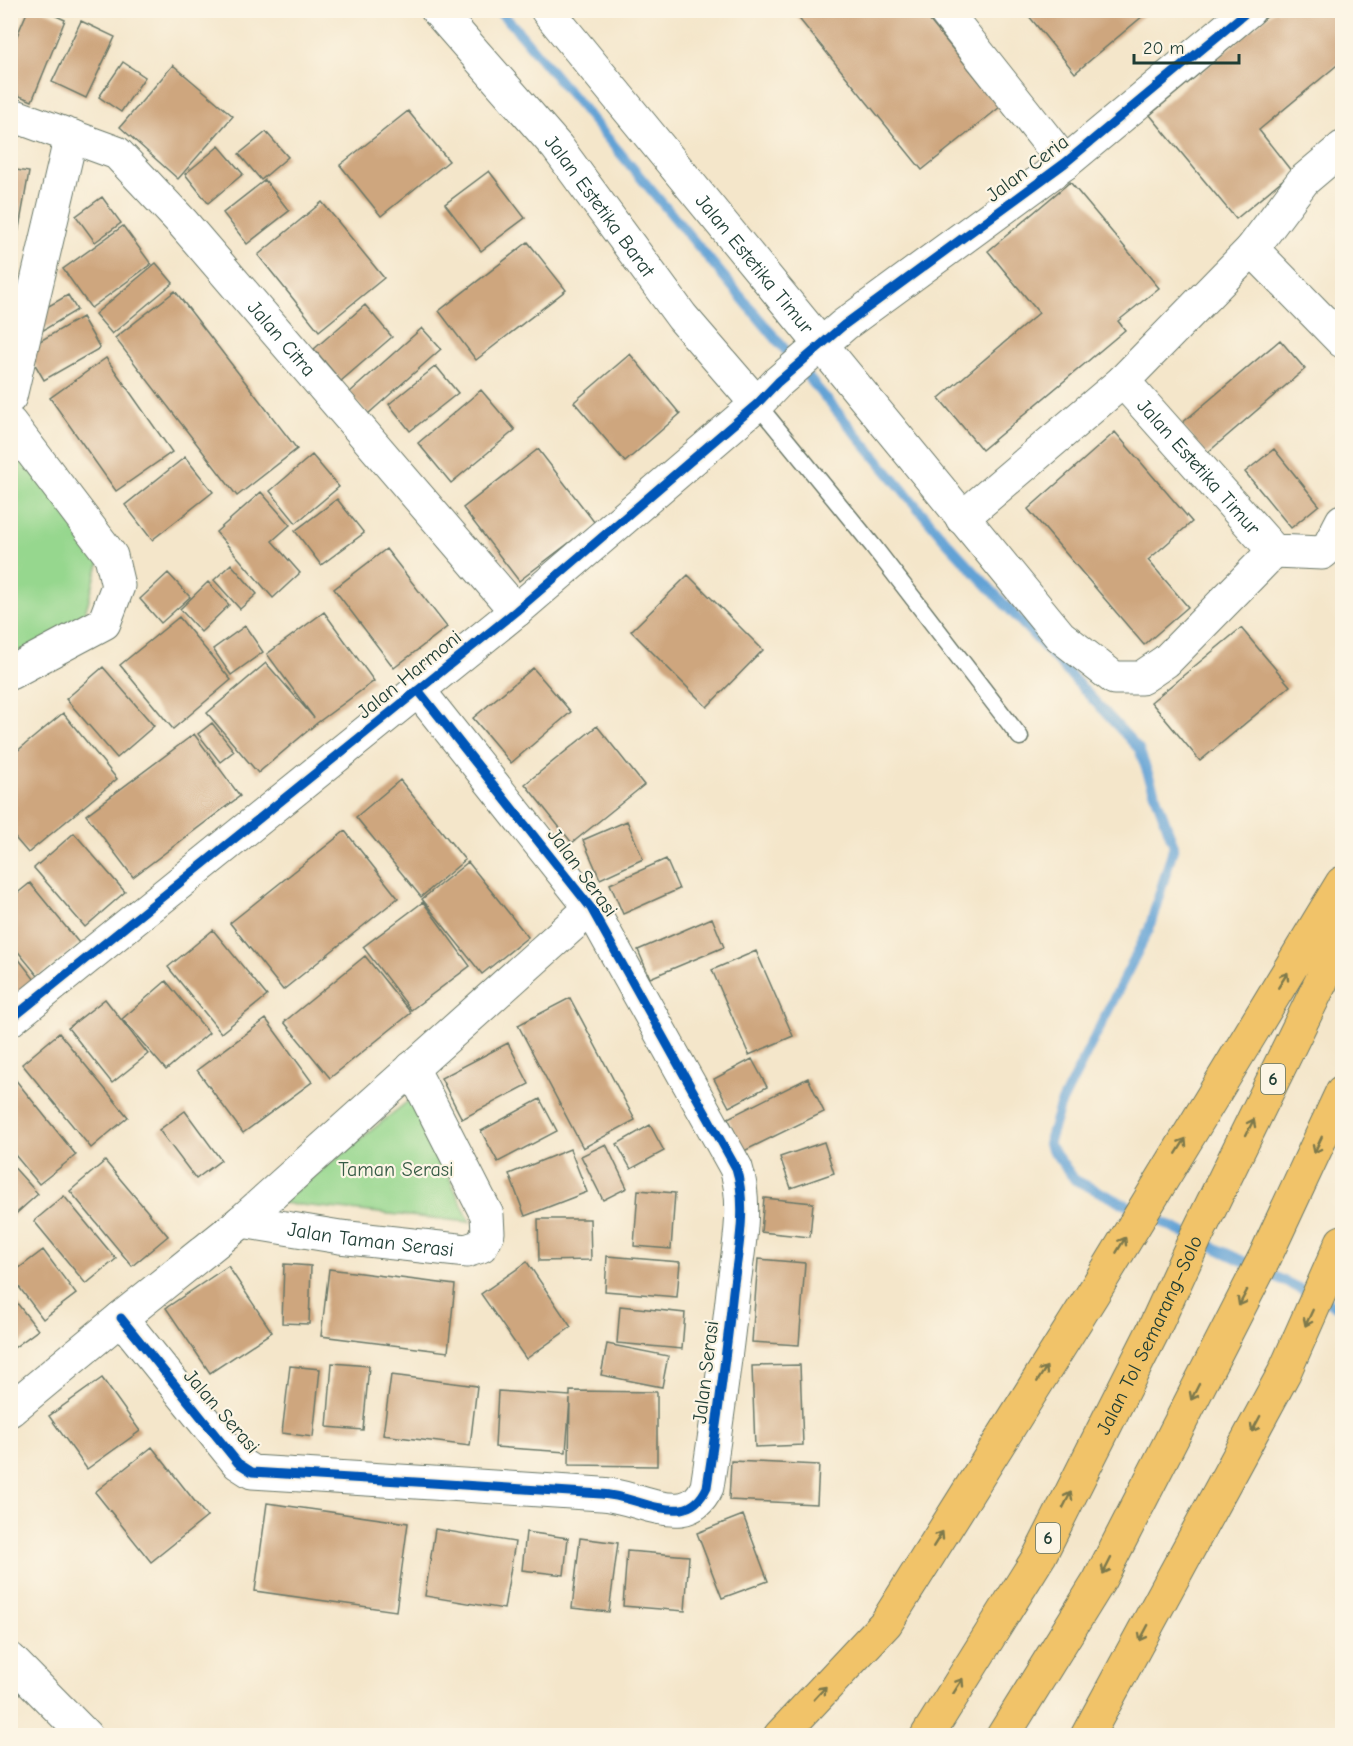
<svg xmlns="http://www.w3.org/2000/svg" width="1353" height="1746" font-family="'Comic Neue',sans-serif">
<rect width="100%" height="100%" fill="#fcf5e5"/>
<filter id="ink" filterUnits="userSpaceOnUse"><feTurbulence type="fractalNoise" baseFrequency=".0167" numOctaves="2"/><feDisplacementMap in="SourceGraphic" scale="12" xChannelSelector="R" yChannelSelector="G"/><feConvolveMatrix kernelMatrix="1 2 1 2 8 2 1 2 1" color-interpolation-filters="sRGB"/></filter>
<filter id="wash" filterUnits="userSpaceOnUse"><feTurbulence type="fractalNoise" baseFrequency=".008" numOctaves="4" result="noise"/><feDisplacementMap in="SourceGraphic" scale="24" xChannelSelector="R" yChannelSelector="G"/><feGaussianBlur stdDeviation="1.35" result="paint"/><feColorMatrix in="noise" values="0 0 0 0 0 0 0 0 0 0 0 0 0 0 0 0 0 1.4 0 .05"/><feComposite in="paint" operator="in"/></filter>
<g filter="url(#wash)">
<rect width="100%" height="100%" fill="#f4e6ca"/>
<path fill="#96d78e" stroke="#5a8a61" stroke-width="1.5" d="M10,443L101,557L85,613L11,664Z
M412,1098L470,1222L280,1203Z"/>
<g fill="none" stroke-linecap="round" stroke-linejoin="round">
<path stroke="#62a2d5" stroke-width="10" d="M497,10L511,23L944,539L1139,749L1174,846L1149,929L1060,1106L1048,1144L1075,1180L1342,1309"/>
</g>
<g id="blocks">
<path fill="#cea67e" d="M28,10H43L65,20L32,101L10,92V52Z
M792,10H921L1000,107L922,170Z
M1024,10H1150L1075,73Z
M1275,10H1342V61L1259,130L1292,172L1236,219L1150,115Z
M81,21L115,37L86,98L52,82Z
M123,62L145,77L121,112L99,97Z
M173,65L233,116L178,179L120,127Z
M408,111L449,161L381,216L340,165Z
M266,132L288,157L261,180L239,154Z
M219,146L243,174L208,203L185,174Z
M10,169L29,172L12,267H10Z
M489,171L525,218L481,251L445,204Z
M265,180L289,211L247,244L223,213Z
M1070,182L1159,288L1118,321L1125,330L982,450L939,398L1039,313L988,251Z
M102,197L121,223L95,242L76,216Z
M322,202L384,278L319,331L258,255Z
M123,226L151,264L91,308L63,269Z
M528,242L566,290L476,360L439,311Z
M156,263L173,283L112,334L95,314Z
M175,291L297,449L237,496L115,338Z
M68,295L77,310L42,331L33,315Z
M365,305L392,337L341,381L314,349Z
M82,317L100,348L44,380L26,349Z
M422,328L441,349L368,414L349,393Z
M1280,340L1305,369L1206,454L1181,424Z
M630,354L680,414L625,462L574,402Z
M106,358L172,452L116,491L50,398Z
M436,366L458,393L410,431L389,404Z
M481,390L515,430L451,483L418,443Z
M1115,432L1192,522L1148,560L1188,607L1144,645L1028,509Z
M538,449L595,523L519,581L463,508Z
M1274,449L1319,505L1291,528L1245,472Z
M312,455L339,487L296,523L270,491Z
M185,457L213,492L152,540L125,505Z
M261,492L290,525L272,541L300,573L273,598L216,532Z
M337,499L364,533L321,565L295,531Z
M386,549L447,627L394,668L334,589Z
M231,564L257,594L240,609L214,580Z
M168,573L190,597L161,623L140,599Z
M688,575L763,650L707,707L631,631Z
M208,582L229,605L201,632L180,609Z
M324,612L374,681L317,723L258,773L207,713L266,663L314,718L267,654Z
M179,617L231,680L173,729L120,665Z
M245,626L263,652L231,675L213,649Z
M1241,628L1290,686L1200,761L1151,702Z
M103,667L154,726L117,758L66,699Z
M533,668L571,712L511,763L473,718Z
M63,713L117,779L28,853L10,832V757Z
M212,723L234,751L220,762L198,734Z
M597,726L644,785L572,843L525,784Z
M194,734L240,796L133,877L86,815Z
M400,780L465,860L421,897L356,817Z
M627,821L643,859L600,879L583,840Z
M345,831L398,898L283,990L230,923Z
M74,833L125,892L85,927L34,868Z
M666,859L679,889L623,914L610,884Z
M468,862L528,937L482,974L422,899Z
M30,883L79,943L38,976L10,942V899Z
M423,902L470,966L411,1010L363,947Z
M712,918L724,947L650,978L638,950Z
M213,930L267,996L221,1033L168,967Z
M10,948L35,980L16,995L10,988Z
M756,951L793,1036L749,1055L712,970Z
M365,956L411,1013L330,1078L284,1022Z
M166,981L209,1033L166,1070L122,1019Z
M570,998L635,1120L583,1148L518,1025Z
M105,999L148,1054L112,1083L68,1028Z
M266,1019L312,1082L243,1133L197,1070Z
M59,1033L128,1117L91,1148L22,1064Z
M508,1043L529,1084L462,1119L441,1078Z
M752,1059L767,1087L729,1107L714,1079Z
M10,1073L76,1155L39,1184L10,1149Z
M808,1078L824,1112L744,1151L728,1118Z
M540,1099L557,1131L498,1162L481,1131Z
M185,1111L221,1160L196,1179L159,1130Z
M650,1125L664,1151L631,1169L617,1144Z
M824,1142L834,1173L791,1188L780,1157Z
M606,1144L627,1188L603,1200L581,1156Z
M570,1149L587,1192L525,1216L509,1174Z
M105,1161L168,1236L132,1266L70,1191Z
M10,1163L38,1194L10,1219Z
M638,1190L675,1193L671,1249L634,1246Z
M64,1196L116,1259L86,1284L34,1221Z
M764,1198L813,1203L810,1237L761,1232Z
M538,1219H590L591,1260L539,1261Z
M43,1250L76,1294L43,1319L10,1275Z
M607,1256L680,1262L677,1297L605,1291Z
M758,1259L805,1263L799,1345L752,1342Z
M527,1262L571,1327L526,1359L481,1294Z
M284,1264L311,1266L309,1324L282,1323Z
M228,1266L272,1332L210,1373L166,1308Z
M329,1269L455,1285L448,1352L321,1336Z
M10,1294L38,1330L11,1350L10,1349Z
M620,1306L685,1313L682,1349L617,1343Z
M607,1344L668,1356L662,1387L601,1375Z
M332,1363L369,1366L363,1430L327,1427Z
M800,1365L803,1445L755,1447L752,1366Z
M290,1366L320,1369L313,1437L282,1433Z
M391,1375L477,1386L470,1446L383,1435Z
M102,1378L140,1431L87,1469L49,1416Z
M498,1391L570,1396V1391L657,1392V1466L569,1465L570,1399L566,1452L495,1447Z
M152,1447L207,1517L151,1562L95,1492Z
M731,1461L819,1465L817,1504L729,1500Z
M267,1503L408,1523L396,1611L255,1591Z
M743,1515L768,1581L722,1598L697,1533Z
M435,1529L515,1542L504,1609L425,1596Z
M526,1532L568,1538L564,1575L522,1570Z
M580,1538L618,1543L609,1612L572,1608Z
M627,1551L689,1556L685,1611L623,1606Z"/>
</g>
</g>
<g filter="url(#ink)">
<use href="#blocks" fill-opacity="0" stroke="#6a7868" stroke-width="1.5"/>
<g fill="none" stroke-linecap="round" stroke-linejoin="round">
<defs>
<path id="service" d="M757,404L873,546L1020,737"/>
<g id="minor">
<path id="s1" d="M437,10L557,147L682,317L757,404"/>
<path id="s2" d="M547,10L1060,636L1114,678H1141L1166,661L1274,551"/>
<path d="M944,10L1065,163"/>
<path id="s3" d="M10,114L117,153L182,222L516,611"/>
<path id="s4" d="M1342,148L1303,181L1252,249L1123,381L1274,551L1322,553L1328,548L1342,521"/>
<path d="M1252,249L1342,341"/>
<path d="M10,397L71,136"/>
<path d="M10,423L111,556L118,586L104,623L10,673"/>
<path d="M962,518L1123,381"/>
<path d="M10,1020L516,611L757,404L778,382L844,325L1065,163L1249,10"/>
<path id="s5" d="M242,1221L340,1237L458,1250L466,1251L481,1246L488,1233L487,1215L412,1068"/>
<path d="M121,1318L238,1463L252,1472C368,1479 485,1486 601,1494C628,1495 655,1512 681,1509C695,1507 702,1498 707,1487C717,1421 726,1356 733,1291C738,1251 748,1206 736,1168L591,908L418,690"/>
<path d="M10,1410L121,1318L242,1221L591,908"/>
<path d="M10,1659L86,1736"/>
</g>
<g id="motorway">
<path d="M780,1736L886,1623L1092,1295L1342,883"/>
<path id="s6" d="M927,1736L1040,1555L1153,1331L1196,1237L1321,982L1342,919"/>
<path d="M1003,1736L1099,1581L1265,1257L1342,1092"/>
<path d="M1087,1736L1284,1373L1342,1242"/>
</g>
</defs>
<use href="#service" stroke="#6a7868" stroke-width="19"/>
<use href="#minor" stroke="#6a7868" stroke-width="35"/>
<use href="#motorway" stroke="#6a7868" stroke-width="35"/>
<use href="#service" stroke="#fff" stroke-width="16"/>
<use href="#minor" stroke="#fff" stroke-width="33"/>
<use href="#motorway" stroke="#f1c369" stroke-width="33"/>
<defs>
<path id="cycleway" d="M10,1020L516,611L757,404L778,382L844,325L1065,163L1249,10
M121,1318L238,1463L252,1472C368,1479 485,1486 601,1494C628,1495 655,1512 681,1509C695,1507 702,1498 707,1487C717,1421 726,1356 733,1291C738,1251 748,1206 736,1168L591,908L418,690"/>
</defs>
<use href="#cycleway" stroke="#fcf5e5" stroke-width="13"/>
<use href="#cycleway" stroke="#0057b8" stroke-width="9"/>
</g>
<defs><path id="oneway-shaft" d="M-6 0H5M1.5-3L5.5 0L1.5 3" fill="none" stroke-width="1.6" stroke-linecap="round" stroke-linejoin="round" transform="scale(1.5)"/></defs>
<g stroke="#7d794c">
<use href="#oneway-shaft" transform="translate(1283 980) rotate(-58)"/>
<use href="#oneway-shaft" transform="translate(1250 1127) rotate(-64)"/>
<use href="#oneway-shaft" transform="translate(1318 1145) rotate(115)"/>
<use href="#oneway-shaft" transform="translate(1181 1146) rotate(-58)"/>
<use href="#oneway-shaft" transform="translate(1121 1245) rotate(-59)"/>
<use href="#oneway-shaft" transform="translate(1243 1298) rotate(118)"/>
<use href="#oneway-shaft" transform="translate(1309 1318) rotate(115)"/>
<use href="#oneway-shaft" transform="translate(1042 1374) rotate(-58)"/>
<use href="#oneway-shaft" transform="translate(1195 1392) rotate(117)"/>
<use href="#oneway-shaft" transform="translate(1256 1424) rotate(118)"/>
<use href="#oneway-shaft" transform="translate(1067 1500) rotate(-63)"/>
<use href="#oneway-shaft" transform="translate(938 1539) rotate(-58)"/>
<use href="#oneway-shaft" transform="translate(1107 1566) rotate(117)"/>
<use href="#oneway-shaft" transform="translate(1144 1633) rotate(118)"/>
<use href="#oneway-shaft" transform="translate(958 1686) rotate(-58)"/>
<use href="#oneway-shaft" transform="translate(820 1693) rotate(-47)"/>
</g>
</g>
<g text-anchor="middle" stroke-width="4.5" stroke-linejoin="round" paint-order="stroke">
<g fill="#fcf5e5" stroke="#617469" stroke-width="1.5">
<rect x="1261" y="1064" width="24" height="30" rx="4.5"/>
<rect x="1036" y="1523" width="24" height="30" rx="4.5"/>
</g>
<g font-size="18" font-weight="bold" fill="#1f3d34">
<text x="1273" y="1085">6</text>
<text x="1048" y="1544">6</text>
</g>
<g font-size="20" fill="#1f3d34" stroke="#fcf5e5">
<text transform="translate(1027 168) rotate(-37)" y="7">Jalan Ceria</text>
<text dy="7" stroke="none"><textPath href="#s1" startOffset="255">Jalan Estetika Barat</textPath></text>
<text dy="7" stroke="none"><textPath href="#s2" startOffset="328">Jalan Estetika Timur</textPath></text>
<text dy="7" stroke="none"><textPath href="#s3" startOffset="362">Jalan Citra</textPath></text>
<text dy="7" stroke="none"><textPath href="#s4" startOffset="435">Jalan Estetika Timur</textPath></text>
<text transform="translate(409 674) rotate(-39)" y="7">Jalan Harmoni</text>
<text transform="translate(583 872) rotate(54)" y="7">Jalan Serasi</text>
<text dy="7" stroke="none"><textPath href="#s5" startOffset="130">Jalan Taman Serasi</textPath></text>
<text dy="7" stroke="none"><textPath href="#s6" startOffset="459">Jalan Tol Semarang–Solo</textPath></text>
<text transform="translate(705 1372) rotate(-83)" y="7">Jalan Serasi</text>
<text transform="translate(222 1411) rotate(49)" y="7">Jalan Serasi</text>
</g>
<g font-size="20" fill="#375c46" stroke="#fcf5e5">
<text x="396" y="1176">Taman Serasi</text>
</g>
</g>
<rect width="1353" height="1746" fill="none" stroke="#fcf5e5" stroke-width="36"/>
<path d="M1134 54v9h105v-9" fill="none" stroke="#1f3d34" stroke-width="3"/>
<text x="1143" y="54" font-size="18" fill="#1f3d34" stroke="#fcf5e5" stroke-width="4.5" paint-order="stroke">20 m</text>
</svg>
